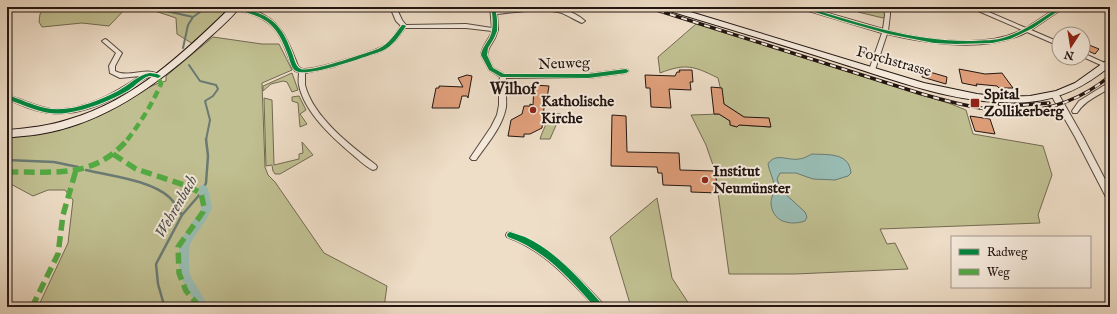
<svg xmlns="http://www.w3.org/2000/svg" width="1117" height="314" font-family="'IM FELL English',serif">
<rect width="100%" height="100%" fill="#eeddc7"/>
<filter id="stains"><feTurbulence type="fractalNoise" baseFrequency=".005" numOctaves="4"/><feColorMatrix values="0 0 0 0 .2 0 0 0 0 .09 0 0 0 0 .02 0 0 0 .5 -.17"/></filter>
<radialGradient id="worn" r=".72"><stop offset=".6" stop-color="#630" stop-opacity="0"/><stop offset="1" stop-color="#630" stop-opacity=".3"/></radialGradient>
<path fill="#c0bf91" stroke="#726a52" d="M46,7H127L109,26L82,23L42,27L39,22L40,14Z
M143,7H230L193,44L177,34L176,18Z
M859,7H885V17L883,18L858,12Z
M696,24L951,104L966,110L973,134L1043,146L1052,175L1038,215L1040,223L880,229L887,244L895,243L908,269L795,274H729L715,171L706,145L691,115L719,114L730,121V125L737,127L739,125L770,127L744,117L724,104L718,78C694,66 686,63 660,73L658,57Z
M213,37L262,44H279L292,70L262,83L265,167L268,175L275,182L324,253L387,286L385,300V307H38L68,243L73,200L65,190H48L33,196L7,182V136C46,136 82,125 117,107C135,97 145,86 166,81V76Z
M292,73L298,90L292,92L287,82L283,81L271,84L263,91V86Z
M299,96L306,110L300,114L307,124L300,127L298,103L292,101V97Z
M264,98L272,100L274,165L299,159V154L303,153L302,142L313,155L280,174H275L273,171L272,165L266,166Z
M549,113L561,114L550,139H540C543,129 547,125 549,113Z
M657,198L672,278L691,307H631L610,237Z"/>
<path fill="#99bcb3" stroke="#6a7a73" d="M812,154C828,155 849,152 851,173L848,176L835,180L813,179L796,173H780L777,179L781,190L805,212L807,217L805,221C790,226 772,222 771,203C771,197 775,191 774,185C773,177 769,171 768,164C775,152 788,161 799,159C803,159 808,156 812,154Z"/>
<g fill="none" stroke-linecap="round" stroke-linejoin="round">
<path stroke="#6a7a73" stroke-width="2" d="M105,7V9L111,10L120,7
M157,7L166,11L193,17L188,25L183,48
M193,17L207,7
M189,65L200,81L216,85L218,89L213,96L205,101L210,120L206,140"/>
<path stroke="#6a7a73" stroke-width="2.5" d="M7,160L54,162L78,167
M86,170C110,176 150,180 169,197C175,202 178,209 182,215
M167,307L164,305L158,284L156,264L182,215L201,193L206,183L208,156L206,139"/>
<path fill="#99bcb3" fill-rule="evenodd" d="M203,185L206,186L208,189L212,208L207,218L191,242L189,250V269L191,277L209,307H198L181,278L179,269V250L182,238L202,208L198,189L200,186Z"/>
</g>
<path fill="#df9f7a" stroke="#231612" d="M1089,45L1099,49L1095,54L1084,49Z
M959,69L985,74L1002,73L1013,88H999L997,86L976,84L977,86L962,83Z
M679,70H692L693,82H690L691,90L669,89L671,108L651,107L650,88H646L645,75L675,76L677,72H680Z
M923,70L947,77L946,84L922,77Z
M467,75L472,76L468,98L467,96H462L459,108H432L436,88H439V86L463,87L458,78Z
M534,85L549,86L547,98H545L542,128L530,134H524V137L508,136L511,120L522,114L524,106H530V104L533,105Z
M711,87L722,88L724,104L744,117L769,118L771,127L739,125L737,127L730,125V121L719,114H714Z
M612,115L626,116L627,152L679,153L680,170L715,171L718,193L691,192V186L663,185L662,173H658L657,167L611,166Z
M970,116L990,119L995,134L975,131Z"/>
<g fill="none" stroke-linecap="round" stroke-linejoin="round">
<defs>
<path id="minor" d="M233,7C239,7 245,9 252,10C281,19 288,40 298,66C300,68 300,69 303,69C316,70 373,52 385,45C392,41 396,33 401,26L396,21L390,7H396L402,20L406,25L466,24L492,28L490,7H496L497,11C524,8 562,0 585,21L582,23C575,20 569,16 562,13C542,7 518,12 497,14L498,30L495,38L489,48L487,55L493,68L504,74H588L626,69L629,71L626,73L588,78H506C504,88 507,97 506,107C503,126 487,144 476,160H472L470,158L491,127L497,115L499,105V84L500,77L489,70L481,55C482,46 489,40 492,31L466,28H405C398,37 393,46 382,51L333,67L305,73C305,77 305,81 305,85C313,117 351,146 376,165L377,167L376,169L373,170C366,167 359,160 353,155C333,138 304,112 299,85C298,81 299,76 299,72L295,71L292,67C278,28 275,19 233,9Z
M798,7H807L883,29L885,15L884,7H890V15L888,31C927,40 985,49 1022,30L969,7H977L1026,28L1058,7H1065L1031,30L1059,42V46L1027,32C987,53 929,44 887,34L875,70L872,72L869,70L882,33L799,8Z
M105,39L107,40L122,53L115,66V71C129,79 149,65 161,76L160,77C156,78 152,75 148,77C139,80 131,89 122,94C102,105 75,116 51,113C36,112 21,105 7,99V95C22,99 36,107 51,109C83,112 115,93 140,76L120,78L110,73L109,66L116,53L103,42L102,41Z
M1083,53L1107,64L1108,65L1107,66H1103L1083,57Z
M1108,83H1110V88C1098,96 1085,100 1077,113H1073L1072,111L1079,101Z
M510,232C551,246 574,273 603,304L604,307H595C569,279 544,250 507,237L506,235L507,233Z"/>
<path id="tertiary" d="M1055,92L1058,93L1083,137L1110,189V200L1107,199L1075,137L1051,95Z"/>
<path id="secondary" d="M231,7H240C229,21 214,33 201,45C156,86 102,124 40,134C29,136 18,136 7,138V130C29,128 49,126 70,119C133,101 185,52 231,7Z
M662,7H674L924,83L977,94L1003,97L1030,96L1056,91L1075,83L1110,58V66C1086,86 1061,99 1029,102C965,107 903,83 843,64C783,45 723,27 663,9Z"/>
</defs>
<use href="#minor" stroke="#56483f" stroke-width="2"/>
<use href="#tertiary" stroke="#56483f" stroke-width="2"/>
<use href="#secondary" stroke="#231612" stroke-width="2"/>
<use href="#minor" fill="#f4e9db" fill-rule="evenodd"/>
<use href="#tertiary" fill="#f4e9db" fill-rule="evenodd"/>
<use href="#secondary" fill="#f4e9db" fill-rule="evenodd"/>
<defs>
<path id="rail" d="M647,7L922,94C991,114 1050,125 1110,76
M999,104L1023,105L1049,103"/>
</defs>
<use href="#rail" stroke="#231612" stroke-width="3.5"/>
<use href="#rail" stroke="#f4e9db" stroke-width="2" stroke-dasharray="6" stroke-linecap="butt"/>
<path stroke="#53a942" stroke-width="4.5" stroke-dasharray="8 4.5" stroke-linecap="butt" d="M127,140C141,122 152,104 161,84L158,76"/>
<path stroke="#53a942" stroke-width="5.5" stroke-dasharray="11 5.5" stroke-linecap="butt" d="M113,154L136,169L187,186L201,193L204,207L203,212L178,247L179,273L186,291L200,307
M7,172C54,171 93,180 128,139
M32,307L58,254L63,215L76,170"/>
<defs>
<path id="cycleway" d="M233,7C239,7 246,9 251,11C275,17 284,31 292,53C294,57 295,67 301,69C310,73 366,53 378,49C390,43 394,35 402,25H404L406,26C399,36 393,46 382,51C367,56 308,78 296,71C291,68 290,60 288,55C276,22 266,17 233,9Z
M491,7H495L497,19V31L494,38L488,48L487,55L493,68L504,74H588L626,69L629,71L626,73L588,78L501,77L489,70L481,55C482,48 487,43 490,37C494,28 493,17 491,7Z
M799,7H806C861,24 915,42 973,41C984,40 995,41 1006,37C1025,31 1042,18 1059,7H1064L1033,28L1010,39L992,43L956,44L934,43L889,34L843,21Z
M150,73L157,74L161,76L158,78C155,77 152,76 149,76C142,78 135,86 129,90C110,101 87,110 66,113C45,116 26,106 7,99V95C20,99 32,105 45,108C70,113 96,102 118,91C129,85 138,75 150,73Z
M510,232C515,234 520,235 525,237C556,251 580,280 603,305L604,307H595C569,278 545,250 508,237L507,235L508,233Z"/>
</defs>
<use href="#cycleway" stroke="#f4e9db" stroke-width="2"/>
<use href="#cycleway" fill="#00873e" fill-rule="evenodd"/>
</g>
<g fill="#8f2418" stroke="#f4e9db" stroke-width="1.5">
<rect x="970" y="98" width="10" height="10" rx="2"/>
<circle cx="533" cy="110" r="4"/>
<circle cx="705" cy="180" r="4"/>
</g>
<g text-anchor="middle" stroke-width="4" stroke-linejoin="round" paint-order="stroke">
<g font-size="15" fill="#231612" stroke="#f4e9db">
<text transform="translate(894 61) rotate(16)" y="5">Forchstrasse</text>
<text transform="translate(564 63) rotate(-2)" y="5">Neuweg</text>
</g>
<g font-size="15" font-weight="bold" fill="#231612" stroke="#f4e9db" text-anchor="start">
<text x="984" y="99">Spital<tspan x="984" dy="17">Zollikerberg</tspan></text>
<text x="541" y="106">Katholische<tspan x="541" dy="17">Kirche</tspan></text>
<text x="713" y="176">Institut<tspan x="713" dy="17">Neumünster</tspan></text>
</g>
<g font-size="16" font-weight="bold" fill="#231612" stroke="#f4e9db">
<text x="513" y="94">Wilhof</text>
</g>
<g font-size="16" font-style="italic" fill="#4c504a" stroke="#f4e9db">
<text transform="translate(175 206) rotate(-60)" y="6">Wehrenbach</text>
</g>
</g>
<rect width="1117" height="314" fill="none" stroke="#eeddc7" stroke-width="24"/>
<rect x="8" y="8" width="1101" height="298" fill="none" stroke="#231612" stroke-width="2"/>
<rect x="12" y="12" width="1093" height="290" fill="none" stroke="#231612"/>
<rect x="951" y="236" width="140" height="52" fill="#f4e9db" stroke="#a0958b"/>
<rect x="959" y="249" width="20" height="6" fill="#00873e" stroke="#a0958b"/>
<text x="987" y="256" font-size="12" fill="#231612">Radweg</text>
<rect x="959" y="269" width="20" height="6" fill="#53a942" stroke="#a0958b"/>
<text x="987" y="276" font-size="12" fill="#231612">Weg</text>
<g transform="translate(1071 46) rotate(192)"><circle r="19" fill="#f4e9db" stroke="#a0958b"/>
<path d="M0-3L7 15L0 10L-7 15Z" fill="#8f2418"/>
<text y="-6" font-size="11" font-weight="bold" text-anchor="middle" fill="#231612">N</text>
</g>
<rect width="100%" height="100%" filter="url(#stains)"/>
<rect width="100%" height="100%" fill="url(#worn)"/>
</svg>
